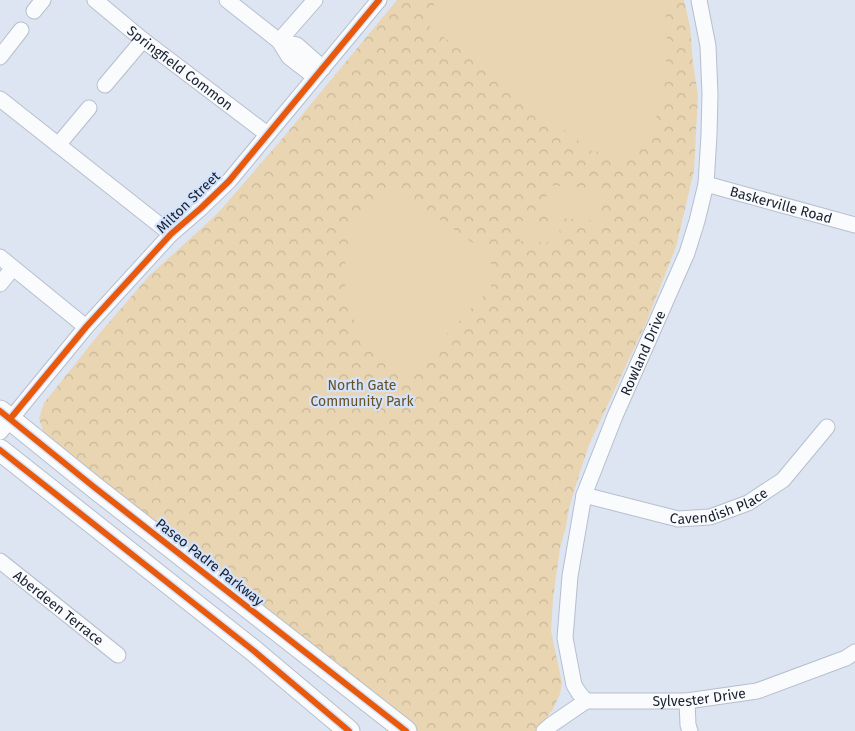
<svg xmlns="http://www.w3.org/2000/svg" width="855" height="731" font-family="'Fira Sans',sans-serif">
<defs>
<pattern id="forest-crowns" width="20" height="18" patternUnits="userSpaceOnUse" patternTransform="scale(1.25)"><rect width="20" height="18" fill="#e9d5b2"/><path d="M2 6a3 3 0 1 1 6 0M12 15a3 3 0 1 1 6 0" fill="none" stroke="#c7b799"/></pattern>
</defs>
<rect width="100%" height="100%" fill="#dde5f3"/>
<path fill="url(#forest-crowns)" d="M397,0H684L690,27L693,64L698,95L694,171L676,247L646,323L589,445L580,472L569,508L566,527L560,548L553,599L551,631L562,683L560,694L553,709L536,731H412L44,434L39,418L44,403L99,334L149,276L217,214L282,139Z"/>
<path fill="#e9d5b2" d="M438,0H664L667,31L666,65L663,103L650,129L622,155L592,151L429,26L428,12Z
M547,185L601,189L598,221L545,217Z
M399,190L491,256V288L415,367L403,370L375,355L365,344L358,334L348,301L345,284V267L347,247L353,226L370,203L383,191Z
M521,221L560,223L559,243L520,241Z"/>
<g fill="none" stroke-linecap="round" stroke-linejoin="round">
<defs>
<g id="minor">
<path id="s1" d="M95,0L143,40L267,134"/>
<path d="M227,0L279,41L289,57L315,77"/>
<path d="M34,11L43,0"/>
<path d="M279,41L315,0"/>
<path d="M279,41L297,45L323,68"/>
<path d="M0,57L21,30"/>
<path d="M105,85L143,40"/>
<path d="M0,99L171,234"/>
<path d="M58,145L89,108"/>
<path id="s2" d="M706,184L855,225"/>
<path d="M0,257L86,327"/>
<path d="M0,284L13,268"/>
<path d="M0,432L86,327L171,234L201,208L229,181L379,0"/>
<path id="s3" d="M584,495L678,519L710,517L748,503L783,480L827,427"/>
<path id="s4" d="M0,561L118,655"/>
<path id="s5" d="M586,701L579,693L574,685L565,638L570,576L584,495L615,416L687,253L697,221L706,184L709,135L710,94L708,46L699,0"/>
<path d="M687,701L688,725L690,731"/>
<path id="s6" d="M544,731L551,725L586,701H687L757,691L846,658L855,652"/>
</g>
<path id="secondary" d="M0,411L94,487L406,731
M0,450L254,651L349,731"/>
</defs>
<use href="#minor" stroke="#b7bfcd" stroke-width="17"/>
<use href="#secondary" stroke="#b7bfcd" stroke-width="23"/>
<use href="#minor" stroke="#fafbfd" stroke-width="15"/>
<use href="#secondary" stroke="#fafbfd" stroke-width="21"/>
<defs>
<path id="cycleway" d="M0,411L94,487L406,731
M10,419L86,327L171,234L201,208L229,181L379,0
M0,450L254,651L349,731"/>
</defs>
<use href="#cycleway" stroke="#d4e3fc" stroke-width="9"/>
<use href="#cycleway" stroke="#e8590c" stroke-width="6"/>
</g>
<g text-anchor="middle" stroke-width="4.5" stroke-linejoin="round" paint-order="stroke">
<g font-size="14" fill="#182030" stroke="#d4e3fc">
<text dy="5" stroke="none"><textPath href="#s1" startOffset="109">Springfield Common</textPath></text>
<text transform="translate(188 202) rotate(-44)" y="5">Milton Street</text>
<text dy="5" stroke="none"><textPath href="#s2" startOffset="78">Baskerville Road</textPath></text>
<text dy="5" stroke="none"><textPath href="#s5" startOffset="366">Rowland Drive</textPath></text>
<text dy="5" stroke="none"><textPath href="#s3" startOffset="140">Cavendish Place</textPath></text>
<text transform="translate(210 562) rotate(38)" y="5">Paseo Padre Parkway</text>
<text dy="5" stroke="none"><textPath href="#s4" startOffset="75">Aberdeen Terrace</textPath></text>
<text dy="5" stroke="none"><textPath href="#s6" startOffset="165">Sylvester Drive</textPath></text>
</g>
<g font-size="14" fill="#695020" stroke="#d4e3fc">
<text x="362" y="390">North Gate<tspan x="362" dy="16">Community Park</tspan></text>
</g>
</g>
</svg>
